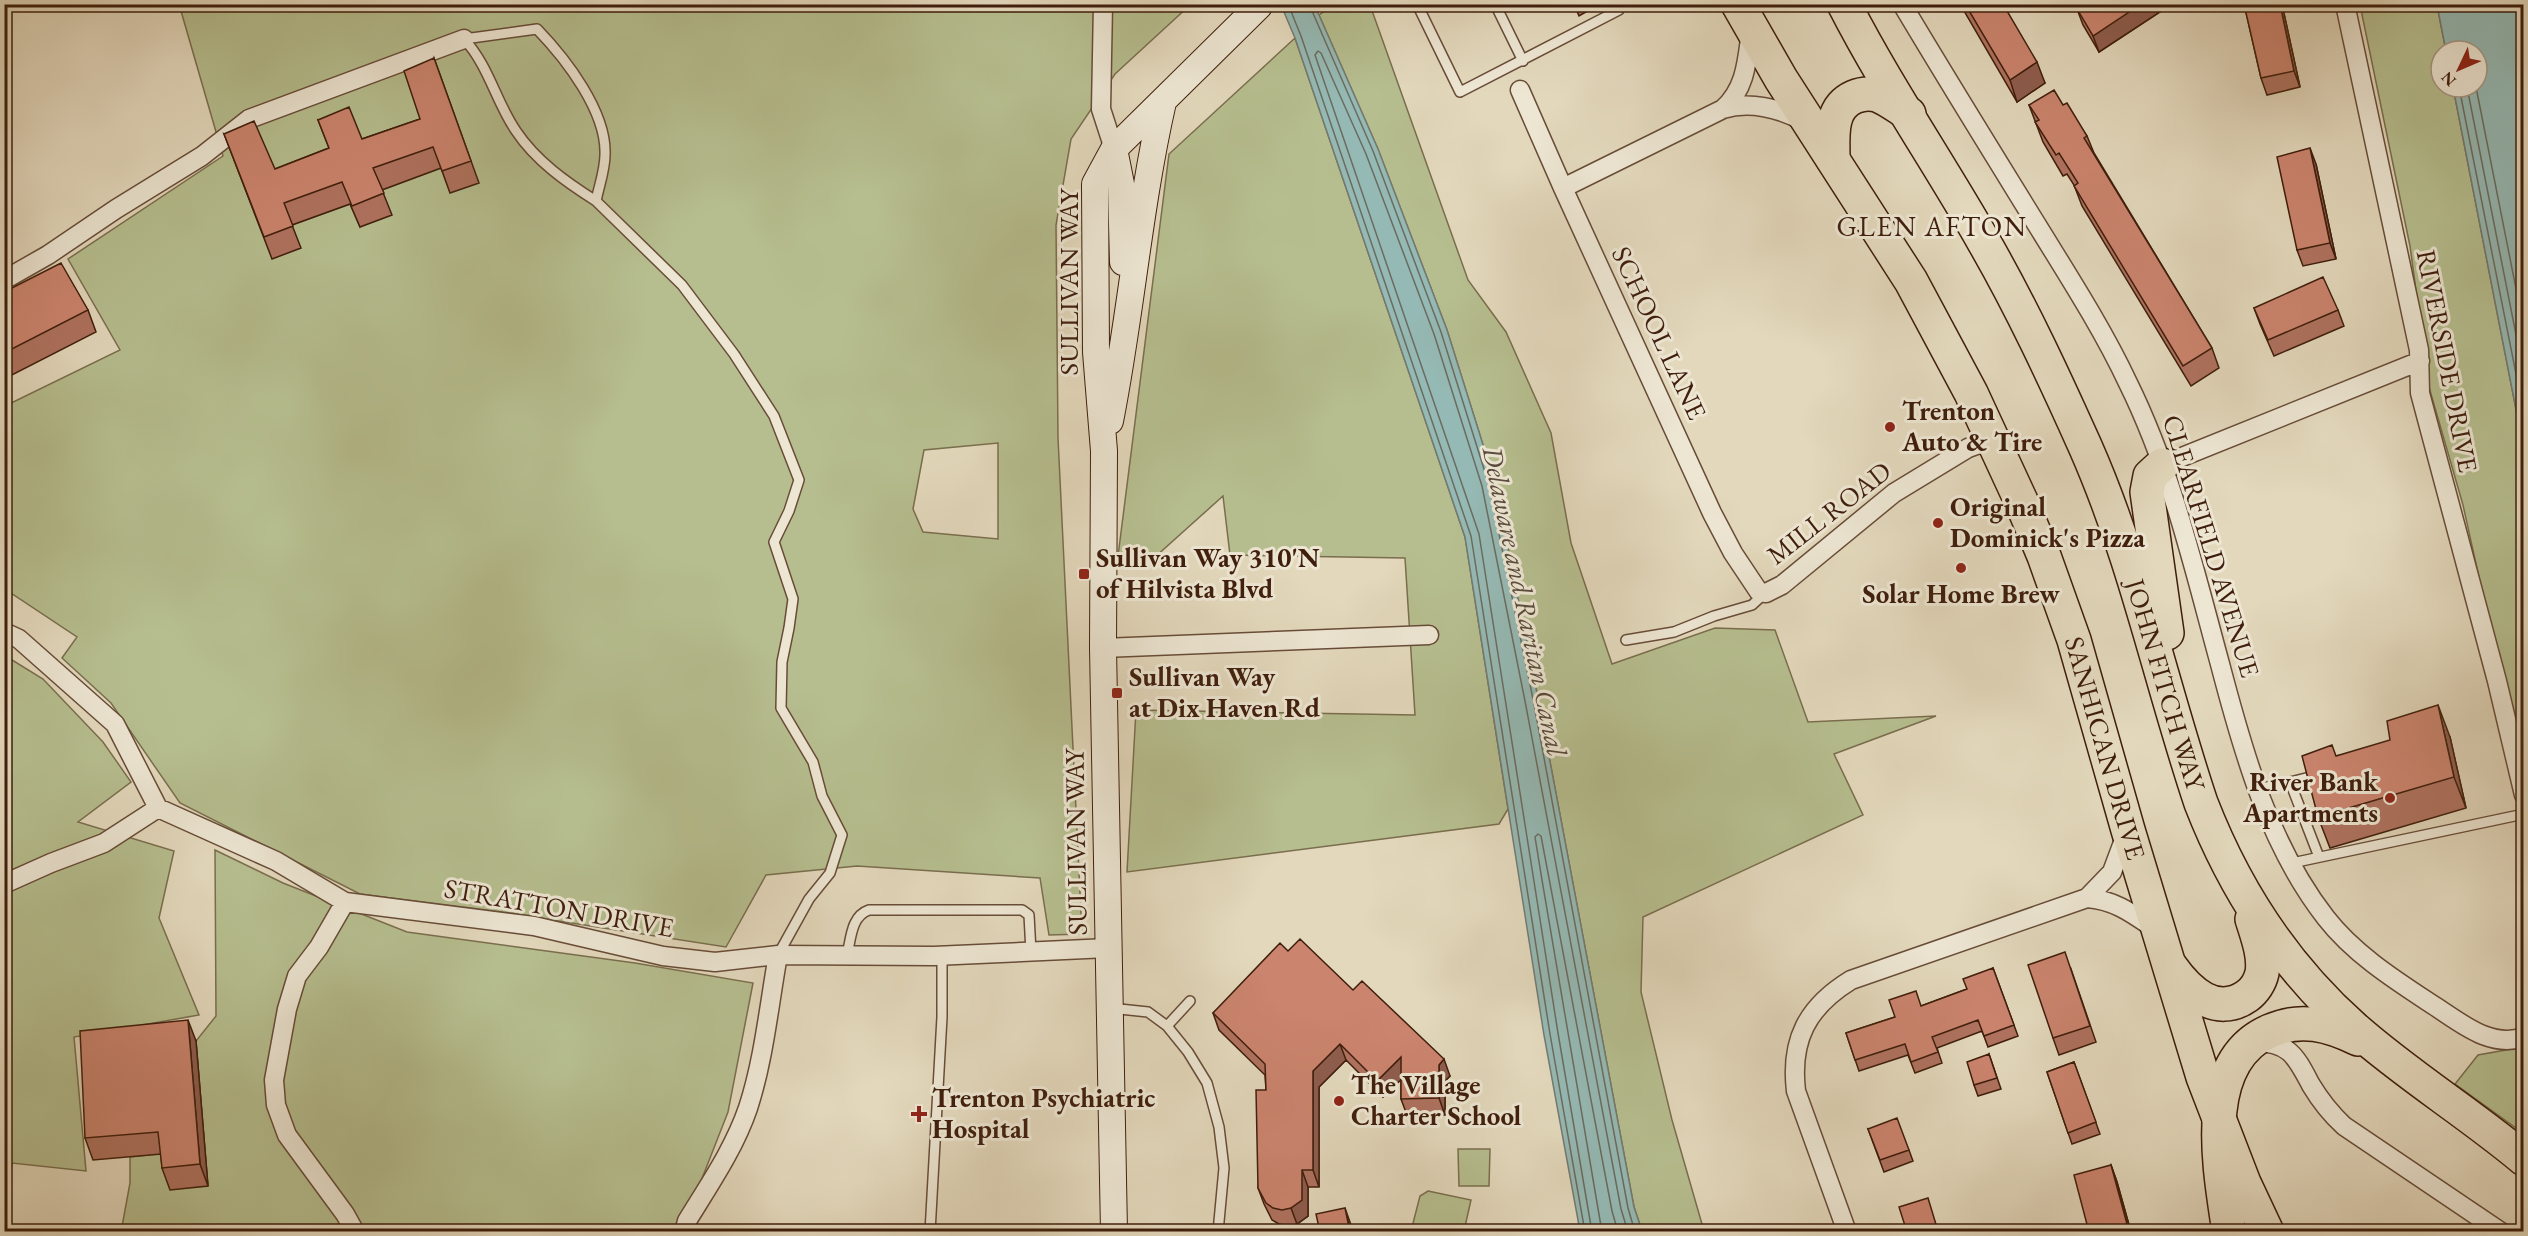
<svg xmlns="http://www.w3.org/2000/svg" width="2528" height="1236" font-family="'EB Garamond',serif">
<rect width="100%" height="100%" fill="#e3d8bc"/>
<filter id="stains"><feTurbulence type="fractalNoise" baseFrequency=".00333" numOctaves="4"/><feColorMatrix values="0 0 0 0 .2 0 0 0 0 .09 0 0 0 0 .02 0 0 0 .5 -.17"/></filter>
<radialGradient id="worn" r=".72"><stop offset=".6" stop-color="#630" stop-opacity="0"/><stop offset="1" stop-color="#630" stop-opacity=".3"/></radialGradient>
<path fill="#b6be8f" stroke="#7a6e4e" stroke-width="1.5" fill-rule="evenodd" d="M194,4L1190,5L1115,74L1071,139L1056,225L1058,438L1082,934L1049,935L1040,878L857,866L766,875L726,947L539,918L360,894L180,803L111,703L62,658L77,637L5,589V406L120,350L68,259L223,156L181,11ZM428,140L478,183L450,192L441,168L381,190L360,227L350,204L292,225L282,190ZM998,443V539L923,532L913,509L924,450Z
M1334,5H1370L1468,280L1506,332L1551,433L1571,543L1612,664L1715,628L1775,630L1808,722L1936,716L1834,754L1863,815L1643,917L1641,992L1672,1120L1704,1231H1642L1634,1207L1538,698L1495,483L1447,330L1378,149L1319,15Z
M2360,5H2437L2446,51H2441V87H2453L2523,445V777L2463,505L2429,387L2410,246Z
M1295,38L1465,537L1508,809L1499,824L1127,872L1136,710L1415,715L1405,558L1230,555L1223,496L1155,557L1117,564L1169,154Z
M4,655L43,679L103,742L131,782L78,822L174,851L159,918L199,1015L74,1037L86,1171L12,1163L5,1232Z
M215,850L283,883L407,932L635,963L753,983L728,1112L701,1181L677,1231L121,1232L130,1183V1157L166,1153L196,1041L216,1016Z
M2523,1047V1133L2455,1084L2478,1055Z
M1458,1149H1490L1489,1186H1459Z
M1428,1191L1471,1200L1464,1231H1411L1420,1196Z"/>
<path fill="#95b9b4" stroke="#737b71" stroke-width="1.5" d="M1281,5H1314L1319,15L1378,149L1447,330L1495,483L1538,698L1634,1207L1642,1231H1580L1544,1035L1465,537L1295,38Z
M2437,5H2523V445L2453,87H2477V51H2446Z"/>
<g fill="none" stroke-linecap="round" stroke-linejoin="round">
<path stroke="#6a6c60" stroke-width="1.5" d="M1288,4L1301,36L1471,536L1550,1034L1585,1232
M1309,4L1373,151L1441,332L1489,485L1533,699L1628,1208L1635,1232
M2459,87L2524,414
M2467,87L2524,375
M2476,87L2524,329
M1592,1232L1558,1033L1479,534L1315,55L1318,51L1321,53L1366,154L1434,334L1482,486L1525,701L1621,1209L1628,1232
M1602,1232L1542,880L1535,837L1538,834L1541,836L1612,1211L1618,1232"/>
<defs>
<path id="lane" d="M1417,4L1460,92L1619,10
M1495,4L1523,61
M464,39L537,29C566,59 607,112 605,155C605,170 599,186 596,201L682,285L734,354L774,416L799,480L789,511L774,542L793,599L789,628L782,662L781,708L813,762L822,796L842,835L830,873L809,899L778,955
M464,39C489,66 496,102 516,131C536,161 566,182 596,201
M1626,640L1674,632L1714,616L1752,605L1764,594
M2318,775L2290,782L2319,857
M2258,789L2290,782
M2292,863L2524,814
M847,955C851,939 851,916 869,910H1022L1029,915L1031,952
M1110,1008L1148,1012L1167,1026L1188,1052L1207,1083L1219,1127L1224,1168L1218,1232
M1167,1026L1190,1001
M930,1232L942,1017V956"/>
<path id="street" d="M1103,4L1101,109L1114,149
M1902,4C1946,78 1992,152 2037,225C2069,277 2102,328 2128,383C2172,472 2194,569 2220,664C2243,752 2269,845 2326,918C2354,954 2395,980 2433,1005C2460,1022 2490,1049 2524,1037
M2345,4L2419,350L2420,393L2497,681L2524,795
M1520,90L1563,188L1712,513L1733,553L1759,592L1766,593L1782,585L1894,493L1968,448L1993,439
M1723,109C1746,88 1747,61 1751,31
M1563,188L1723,109C1749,101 1779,108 1803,121
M4,280L48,255L116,209L202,156L249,119L464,39
M2162,465L2420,361
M4,632L19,639L115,724L158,808
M1103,648L1429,635
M4,884L51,863L104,843L158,808L276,861L345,902L534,926L663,956L715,962L778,955L934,956L1108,948
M2087,898C2115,900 2133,914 2155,929
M345,902L319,947L297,976L287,1009L274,1080L276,1105L287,1135L345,1214L355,1232
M2255,1042C2290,1042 2296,1057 2311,1085C2320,1100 2331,1114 2344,1126L2501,1232
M684,1232L687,1221C709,1185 734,1149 748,1108C764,1059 769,1005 778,955
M1847,1232L1796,1091C1790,1040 1807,1007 1851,980L2087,898L2112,872L2127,832"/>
<path id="secondary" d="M1114,149L1121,184L1123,262
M1110,421C1131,315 1139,207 1163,102
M1114,1232L1103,648L1104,451L1096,352L1095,184L1114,149L1259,6"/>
<g id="highway">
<path id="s1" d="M1738,4L1781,79L1911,281L1971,393L2021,501L2044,556L2074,640L2128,830L2203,1077L2244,1183L2267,1232"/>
<path id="s2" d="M1844,4C1886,86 1939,163 1984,242C2022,308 2054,377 2085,446C2136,561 2161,684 2201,803C2234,888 2285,967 2354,1028C2407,1075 2469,1113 2524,1159"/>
<path d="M1833,159C1833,137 1829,108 1854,97C1861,94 1869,93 1877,95C1888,99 1899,108 1909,114"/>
<path d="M2162,465L2150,476L2147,492L2167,633"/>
<path d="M2171,967C2188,991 2216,1018 2247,996C2254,991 2260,982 2262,973C2265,956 2257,935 2252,919"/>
<path d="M2229,1232C2220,1170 2198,1062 2270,1031C2301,1017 2329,1025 2358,1039"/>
</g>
</defs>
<use href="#lane" stroke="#684c38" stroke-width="12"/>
<use href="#street" stroke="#684c38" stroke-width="21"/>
<use href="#secondary" stroke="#3f1e0c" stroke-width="28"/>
<use href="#highway" stroke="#3f1e0c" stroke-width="36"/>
<use href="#lane" stroke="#ede6d3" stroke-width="9"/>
<use href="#street" stroke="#ede6d3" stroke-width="18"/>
<use href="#secondary" stroke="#ede6d3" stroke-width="26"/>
<use href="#highway" stroke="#e3d8bc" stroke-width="33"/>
</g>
<path fill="#af725f" stroke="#3f1e0c" stroke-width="1.5" d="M1574,4H1600L1579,16Z
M1960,4H2003L2045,83L2017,102Z
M2084,4H2172L2099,52L2083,25L2077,9Z
M2244,4H2282L2300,87L2267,95L2261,78Z
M434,58L479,183L450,193L441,168L382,190L392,215L360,227L350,204L292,225L301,248L272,259L224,134L275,169L329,148L318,120L362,139L420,119Z
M2029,105H2063L2087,136L2094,153L2212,348L2219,368L2191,386L2082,206L2074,185L2067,174L2063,176L2043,142Z
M2316,164L2336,259L2303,266L2297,250Z
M4,292L88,310L96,332L4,379Z
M2254,308L2338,310L2344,326L2274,356L2260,324Z
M2450,737L2466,808L2330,848L2318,817L2336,756Z
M1288,951L1353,990L1450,1076L1445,1081V1115H1407L1401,1099V1079L1383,1097L1346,1060L1319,1087V1187H1308V1216L1297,1224L1288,1226L1279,1224L1272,1220L1264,1204L1258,1188L1266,1090L1265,1075L1219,1030L1213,1013Z
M1993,968L2018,1036L1988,1047L1982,1031L1937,1048L1942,1063L1915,1073L1908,1055L1859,1071L1846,1033L1895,1017L1921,1006L1967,989Z
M2071,969L2096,1042L2059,1055L2053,1038Z
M196,1041L208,1186L170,1190L162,1168L161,1154L93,1160L85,1138Z
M1989,1054L2001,1089L1978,1096L1974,1085Z
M2074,1062L2100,1134L2072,1144L2047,1072Z
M1868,1129L1909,1150L1913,1161L1884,1172Z
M2111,1165L2117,1182L2131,1232H2089Z"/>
<path fill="#8e5c4d" stroke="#3f1e0c" stroke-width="1.5" d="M2141,4H2172L2099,52L2093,36Z
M2280,4H2282L2300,87L2294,71Z
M2037,62L2045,83L2017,102L2010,80Z
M2310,148L2316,164L2336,259L2330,243Z
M2438,705L2450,737L2466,808L2454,777Z
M188,1020L196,1041L208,1186L200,1164Z
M1340,1044L1346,1060L1319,1087V1187L1313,1170V1071Z
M1401,1057L1407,1074L1383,1097L1377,1081Z
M1444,1059L1450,1076L1445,1081V1115L1439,1098V1065Z
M2111,1165L2117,1182L2131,1232L2127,1224Z
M1302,1170L1308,1187V1216L1297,1224L1291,1208Z
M1345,1208L1351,1225L1352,1232H1350Z"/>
<path fill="#cb846e" stroke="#3f1e0c" stroke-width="1.5" d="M1965,4H2003L2037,62L2010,80Z
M2084,4H2141L2093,36L2077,9Z
M2244,4H2280L2294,71L2261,78Z
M434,58L471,161L442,171L433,147L373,168L384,193L352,206L342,182L284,203L293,226L264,237L224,134L254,121L275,169L329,148L318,120L349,107L362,139L420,119L404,71Z
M2054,90L2063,105L2067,103L2087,136L2084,138L2212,348L2183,366L2074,186L2078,183L2059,153L2056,155L2035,122L2039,120L2029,105Z
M2310,148L2330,243L2297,250L2277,157Z
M61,263L88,310L4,353V292Z
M2323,277L2338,310L2268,340L2254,308Z
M2438,705L2454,777L2318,817L2302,756L2332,745L2336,756L2390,740L2387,721Z
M1300,939L1353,990L1362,981L1444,1059L1439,1065V1098L1401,1099V1057L1377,1081L1340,1044L1313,1071V1170H1302V1200L1291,1208L1282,1210L1273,1208L1266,1203L1258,1188L1256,1090H1266L1265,1064L1213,1013L1280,943L1288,951Z
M2065,952L2090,1026L2053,1038L2028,965Z
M1993,968L2014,1025L1984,1036L1978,1020L1932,1037L1938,1052L1911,1062L1905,1044L1855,1060L1846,1033L1895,1017L1889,1000L1916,991L1921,1006L1967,989L1963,979Z
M188,1020L200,1164L162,1168L158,1132L85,1138L80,1031Z
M1989,1054L1997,1078L1974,1085L1967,1062Z
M2074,1062L2096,1122L2068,1133L2047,1072Z
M1897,1118L1909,1150L1880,1160L1868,1129Z
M2111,1165L2127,1224L2098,1232H2089L2074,1175Z
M1928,1198L1938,1231L1935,1232H1907L1899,1207Z
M1345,1208L1350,1232H1320L1316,1214Z"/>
<g fill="#8f2418" stroke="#ede6d3" stroke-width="2">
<circle cx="1890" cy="427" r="6"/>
<circle cx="1938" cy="523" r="6"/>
<circle cx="1961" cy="568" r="6"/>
<rect x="1078" y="568" width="12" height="12" rx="3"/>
<rect x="1111" y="687" width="12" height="12" rx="3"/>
<circle cx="2390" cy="798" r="6"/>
<circle cx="1339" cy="1101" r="6"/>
<path d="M916 1105h6v6h6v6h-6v6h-6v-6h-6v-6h6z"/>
</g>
<g text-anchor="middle" stroke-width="6" stroke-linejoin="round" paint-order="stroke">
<g font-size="27" fill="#3f1e0c" stroke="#ede6d3">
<text transform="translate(1069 282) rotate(-90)" y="9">SULLIVAN WAY</text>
<text transform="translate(1659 333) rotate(65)" y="9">SCHOOL LANE</text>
<text transform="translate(2447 361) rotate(79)" y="9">RIVERSIDE DRIVE</text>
<text transform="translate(1829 513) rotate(-38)" y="9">MILL ROAD</text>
<text transform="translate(2211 546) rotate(73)" y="9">CLEARFIELD AVENUE</text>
<text dy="9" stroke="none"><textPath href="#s2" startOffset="756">JOHN FITCH WAY</textPath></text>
<text dy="9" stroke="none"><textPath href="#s1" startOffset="834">SANHICAN DRIVE</textPath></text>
<text transform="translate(1076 842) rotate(-91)" y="9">SULLIVAN WAY</text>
<text transform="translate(559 908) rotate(10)" y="9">STRATTON DRIVE</text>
</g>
<g font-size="27" font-weight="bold" fill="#3f1e0c" stroke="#ede6d3" text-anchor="start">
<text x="1902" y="420">Trenton<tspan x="1902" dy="31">Auto &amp; Tire</tspan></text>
<text x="1950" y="516">Original<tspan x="1950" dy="31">Dominick's Pizza</tspan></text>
<text x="1096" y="567">Sullivan Way 310'N<tspan x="1096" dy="31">of Hilvista Blvd</tspan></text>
<text x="1961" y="603" text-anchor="middle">Solar Home Brew</text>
<text x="1129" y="686">Sullivan Way<tspan x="1129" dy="31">at Dix Haven Rd</tspan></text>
<text x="2378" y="791" text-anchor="end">River Bank<tspan x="2378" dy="31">Apartments</tspan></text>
<text x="1351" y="1094">The Village<tspan x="1351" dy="31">Charter School</tspan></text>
<text x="932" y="1107">Trenton Psychiatric<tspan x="932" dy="31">Hospital</tspan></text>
</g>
<g font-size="28" letter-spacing="1.5" fill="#3f1e0c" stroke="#ede6d3">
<text x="1932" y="236">GLEN AFTON</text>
</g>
<g font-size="28" font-style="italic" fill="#594c3e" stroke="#ede6d3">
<text transform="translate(1525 601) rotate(78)" y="10">Delaware and Raritan Canal</text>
</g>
</g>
<rect width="2528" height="1236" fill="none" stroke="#e3d8bc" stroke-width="24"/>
<rect x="6" y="6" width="2516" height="1224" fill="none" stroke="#3f1e0c" stroke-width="3"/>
<rect x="12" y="12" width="2504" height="1212" fill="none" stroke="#3f1e0c" stroke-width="1.5"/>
<g transform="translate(2459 69) rotate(226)"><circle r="28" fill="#ede6d3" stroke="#a79683" stroke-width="1.5"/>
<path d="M0-4.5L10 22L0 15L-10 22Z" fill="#8f2418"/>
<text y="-9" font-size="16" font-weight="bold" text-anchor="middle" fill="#3f1e0c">N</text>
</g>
<rect width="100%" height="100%" filter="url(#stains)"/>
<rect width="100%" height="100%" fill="url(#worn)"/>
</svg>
